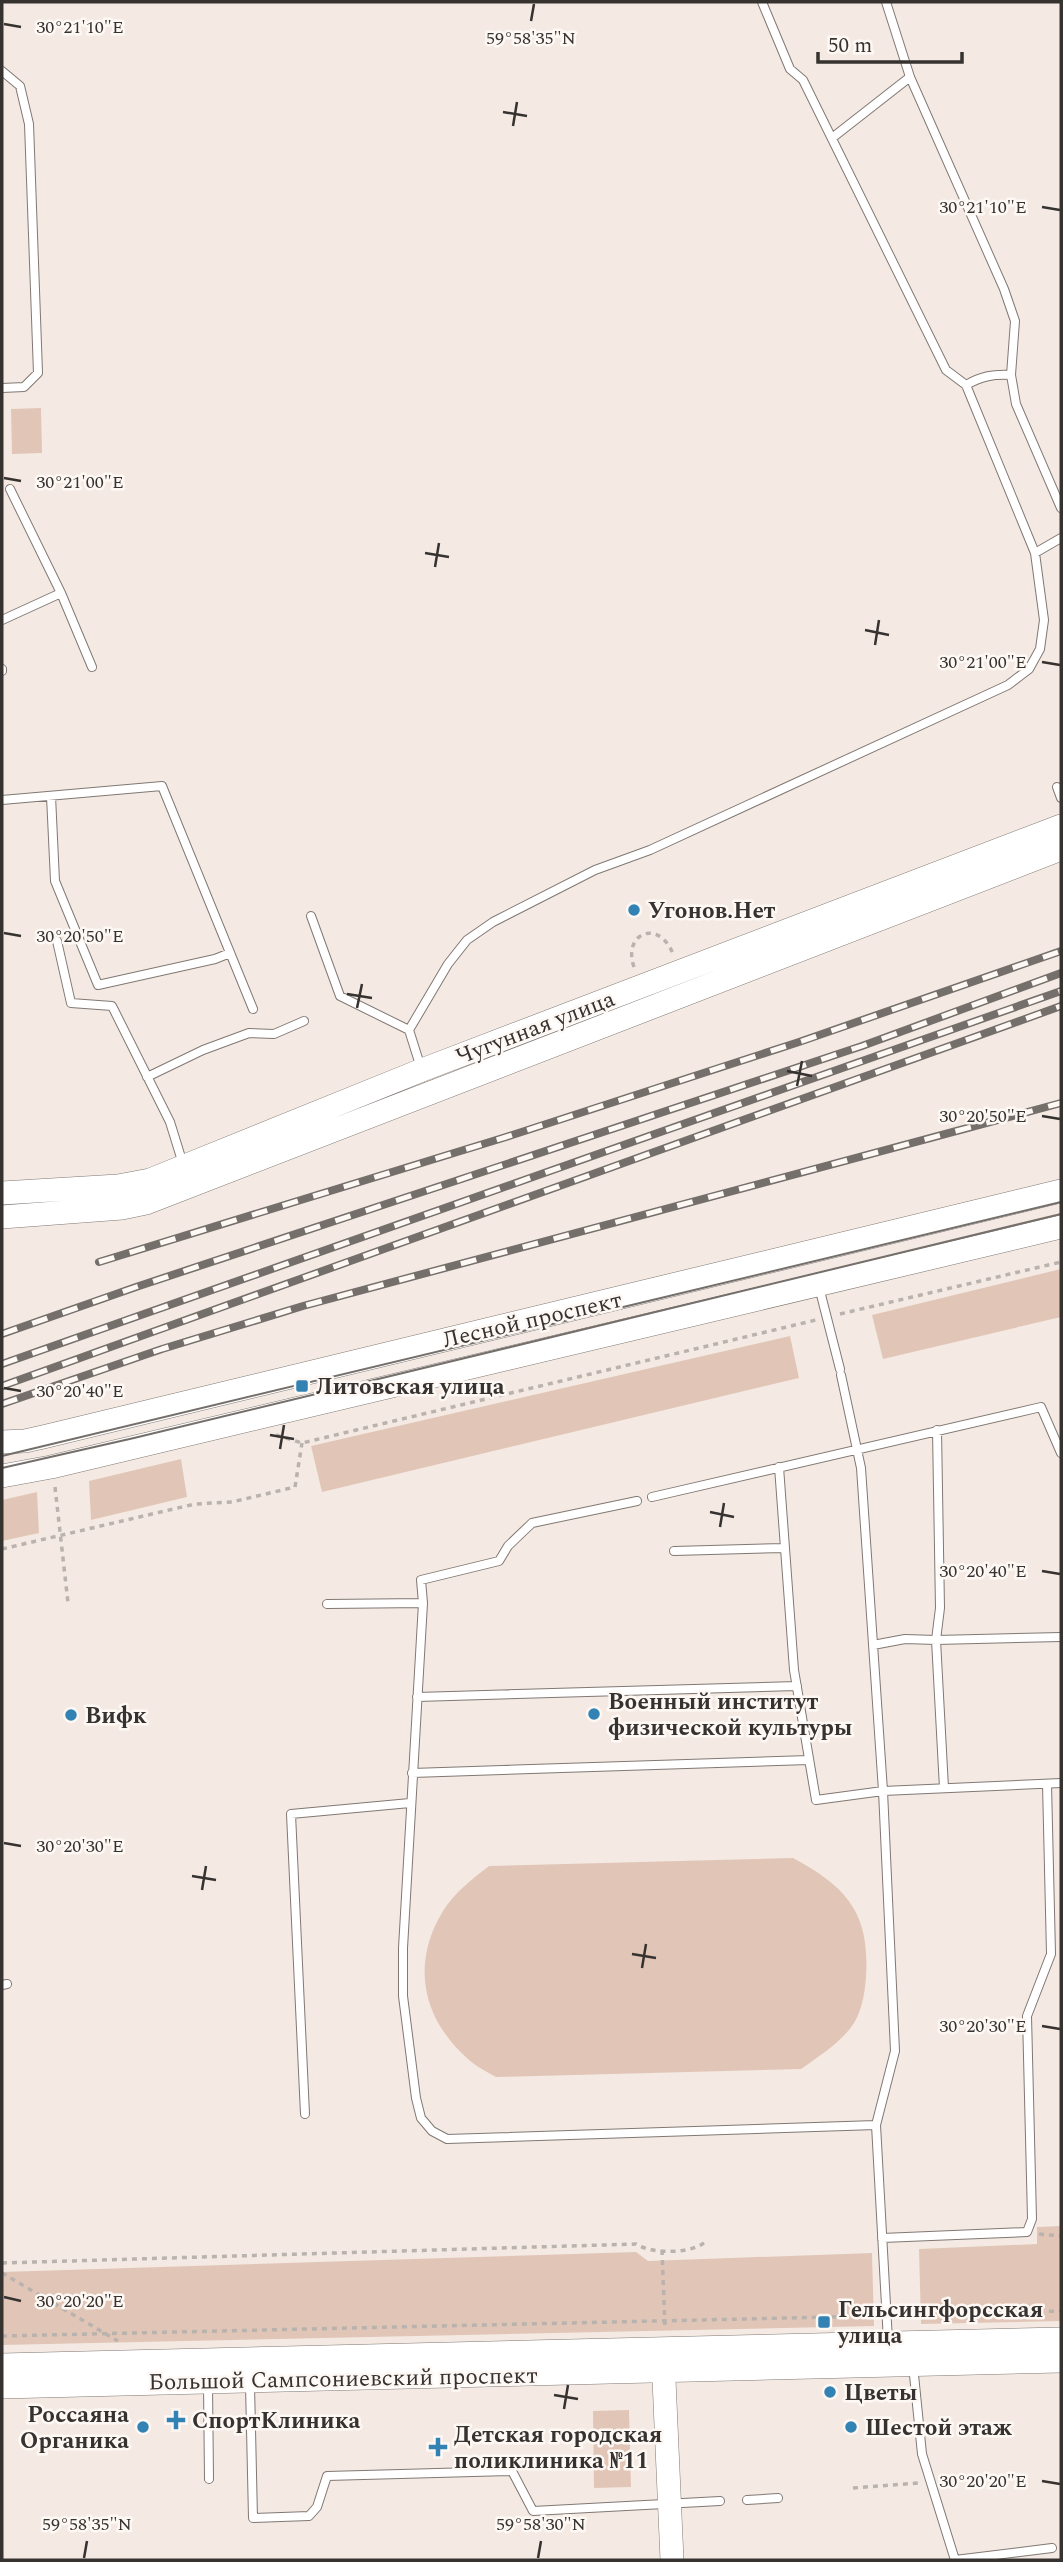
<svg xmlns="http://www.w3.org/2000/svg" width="1063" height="2562" font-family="Spectral,serif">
<rect width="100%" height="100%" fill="#f4eae3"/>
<path fill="#e1c6b7" d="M41,408L42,453L12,454L11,409Z
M1061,1269V1317L883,1359L872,1315Z
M790,1336L799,1378L322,1492L311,1446Z
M181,1459L187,1497L91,1520L89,1481Z
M37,1492L39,1533L2,1541V1500Z
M793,1858C847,1887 870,1913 866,1977C865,1992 862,2010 854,2023C842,2042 819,2056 801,2069L496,2077C487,2072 477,2067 469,2060C423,2020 410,1965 443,1911C454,1893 472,1879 489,1866Z
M1061,2226V2321L921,2324L919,2249L1037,2244V2227Z
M636,2252L648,2261L872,2253L874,2326L2,2345V2272Z
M629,2410L631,2487L594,2488L593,2411Z"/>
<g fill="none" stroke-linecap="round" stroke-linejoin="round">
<defs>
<path id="lane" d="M886,2L910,77L1004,289L1015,321L1011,375L1016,404L1061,508
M2,71L20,86L29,124L38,373L24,387L2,388
M832,138L910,77
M966,385C982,376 993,374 1011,375
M10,489L61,593L92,667
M1035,553L1061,538
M2,620L61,593
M2,669V671
M1057,787L1061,798
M51,796L55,881L98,985L215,959L230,953
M2,800L162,786L253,1009
M311,916L340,996L409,1030L421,1068
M57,941L71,1003L112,1006L170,1122L183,1164
M409,1030L448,964L467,940L493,922L595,870L650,850L1008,685L1029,669L1040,649L1044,620L1035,553L966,385L946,370L803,80L790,69L762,2
M147,1077L203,1050L249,1033L274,1034L304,1021
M819,1287L840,1369
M937,1430L940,1608L936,1640L1061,1637
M779,1467L794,1670L816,1800L883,1791L861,1468L841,1375
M652,1497L1041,1407L1061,1453
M637,1501L532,1523L508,1546L499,1561L421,1580L423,1603L403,1948V1996L416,2098L421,2118L432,2131L447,2139L876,2125L888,2341
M674,1551L785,1548
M327,1604L423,1603
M873,1645L905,1639L936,1640L944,1788
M417,1697L797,1686
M412,1773L809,1760
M2,1985L7,1984
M305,2114L291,1814L410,1803
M876,2125L895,2051L883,1791L1061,1783
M882,2238L1027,2232L1032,2219L1027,2016L1051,1954L1047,1784
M913,2365L922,2454L955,2560L1052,2548
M208,2384L209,2479
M250,2385L253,2518L309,2516L317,2507L327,2476L512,2471L533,2511L720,2501
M747,2500L778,2498"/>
<path id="secondary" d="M2,1193L118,1186L150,1180L422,1070L1061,826
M2,1217L122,1208L146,1203L1061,849
M2,1442L25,1441L43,1437L1061,1191
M2,1476L51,1467L1061,1227
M663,2357L672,2560
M2,2365L1061,2339
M2,2387L1061,2361"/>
</defs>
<use href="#lane" stroke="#817873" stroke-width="10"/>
<use href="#secondary" stroke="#817873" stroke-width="24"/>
<path stroke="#bab2ad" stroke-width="3.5" stroke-dasharray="5 5" stroke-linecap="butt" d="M634,967C622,933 659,918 673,954
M840,1314L1061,1262
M276,1435L302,1443L816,1320
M55,1487L68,1603
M2,1549L195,1504L232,1502L295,1487L302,1443
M1039,2234L1061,2236
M662,2250L665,2329
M2,2263L636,2244C652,2254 688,2254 704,2243
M2,2273L118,2341
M899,2315L1061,2311
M2,2336L874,2316
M853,2488L919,2483"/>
<use href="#lane" stroke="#fff" stroke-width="8"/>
<use href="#secondary" stroke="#fff" stroke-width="23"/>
<path stroke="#756f6b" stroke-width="2" d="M2,1456L1061,1202
M2,1468L134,1438L1061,1214"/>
<defs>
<path id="rail" d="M99,1262L506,1137L799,1042L1061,951
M2,1334L136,1287L862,1046L1061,973
M2,1364L1061,991
M2,1386L1061,1006
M2,1404L162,1349L303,1306L1061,1103"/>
</defs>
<use href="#rail" stroke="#756f6b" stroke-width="8"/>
<use href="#rail" stroke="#fef8f4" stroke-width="5" stroke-dasharray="16" stroke-linecap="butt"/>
</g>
<path fill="none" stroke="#363230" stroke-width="2.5" d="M531,21L534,4M4,24L21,27M503,112L527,116M513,126L517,102M1042,207L1060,210M4,478L21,481M425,553L449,557M435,567L439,543M865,630L889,635M875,645L879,620M1042,662L1060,665M4,933L21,936M347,994L372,998M357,1008L362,984M787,1071L812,1076M797,1086L802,1061M1042,1116L1060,1119M4,1388L21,1391M270,1435L294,1439M280,1449L284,1425M710,1512L734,1517M720,1527L724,1503M1042,1571L1060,1574M4,1843L21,1846M192,1876L216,1880M202,1890L206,1866M632,1954L656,1958M642,1968L646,1944M1042,2026L1060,2029M4,2297L21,2301M554,2395L578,2399M564,2409L568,2385M1042,2481L1060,2484M84,2558L87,2541M538,2558L541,2541"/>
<g fill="#3283b4" stroke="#fef8f4" stroke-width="2.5">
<circle cx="634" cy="910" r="7"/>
<rect x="295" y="1379" width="14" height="14" rx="3.5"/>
<circle cx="594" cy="1714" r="7"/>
<circle cx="71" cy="1715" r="7"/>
<rect x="817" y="2315" width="14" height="14" rx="3.5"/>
<circle cx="830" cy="2392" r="7"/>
<path d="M172.5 2409.5h7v7h7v7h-7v7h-7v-7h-7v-7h7z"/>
<circle cx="143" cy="2427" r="7"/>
<circle cx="851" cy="2427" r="7"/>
<path d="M434.5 2436.5h7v7h7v7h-7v7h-7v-7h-7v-7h7z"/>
</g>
<g text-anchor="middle" stroke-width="5" stroke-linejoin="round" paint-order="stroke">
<g font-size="23" font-weight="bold" fill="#363230" stroke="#fef8f4" text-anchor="start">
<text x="648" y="918">Угонов.Нет</text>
<text x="316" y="1394">Литовская улица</text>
<text x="608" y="1709">Военный институт<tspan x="608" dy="26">физической культуры</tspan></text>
<text x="85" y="1723">Вифк</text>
<text x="838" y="2317">Гельсингфорсская<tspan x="838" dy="26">улица</tspan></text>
<text x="844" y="2400">Цветы</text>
<text x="129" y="2422" text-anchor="end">Россаяна<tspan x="129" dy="26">Органика</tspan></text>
<text x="192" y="2428">СпортКлиника</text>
<text x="865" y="2435">Шестой этаж</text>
<text x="454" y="2442">Детская городская<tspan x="454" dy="26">поликлиника №11</tspan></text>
</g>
<g font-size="23" fill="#363230" stroke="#fef8f4">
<text transform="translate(535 1027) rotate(-21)" y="8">Чугунная улица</text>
<text transform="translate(532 1319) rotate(-13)" y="8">Лесной проспект</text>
<text transform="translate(343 2378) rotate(-1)" y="8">Большой Сампсониевский проспект</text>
</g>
</g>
<g font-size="18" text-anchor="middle" fill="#363230" stroke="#fef8f4" stroke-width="5" stroke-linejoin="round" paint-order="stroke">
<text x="80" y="33">30°21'10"E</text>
<text x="531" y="44">59°58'35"N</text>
<text x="983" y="213">30°21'10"E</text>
<text x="80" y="488">30°21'00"E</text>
<text x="983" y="668">30°21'00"E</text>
<text x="80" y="942">30°20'50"E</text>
<text x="983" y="1122">30°20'50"E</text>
<text x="80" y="1397">30°20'40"E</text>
<text x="983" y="1577">30°20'40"E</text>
<text x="80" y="1852">30°20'30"E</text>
<text x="983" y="2032">30°20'30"E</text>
<text x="80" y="2307">30°20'20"E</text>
<text x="983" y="2487">30°20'20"E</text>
<text x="87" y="2530">59°58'35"N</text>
<text x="541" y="2530">59°58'30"N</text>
</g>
<rect width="1063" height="2562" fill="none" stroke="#363230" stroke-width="7"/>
<path d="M818 52v10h144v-10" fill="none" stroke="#363230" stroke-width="3.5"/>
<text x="828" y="52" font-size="21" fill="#363230" stroke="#fef8f4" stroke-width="5" paint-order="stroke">50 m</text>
</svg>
